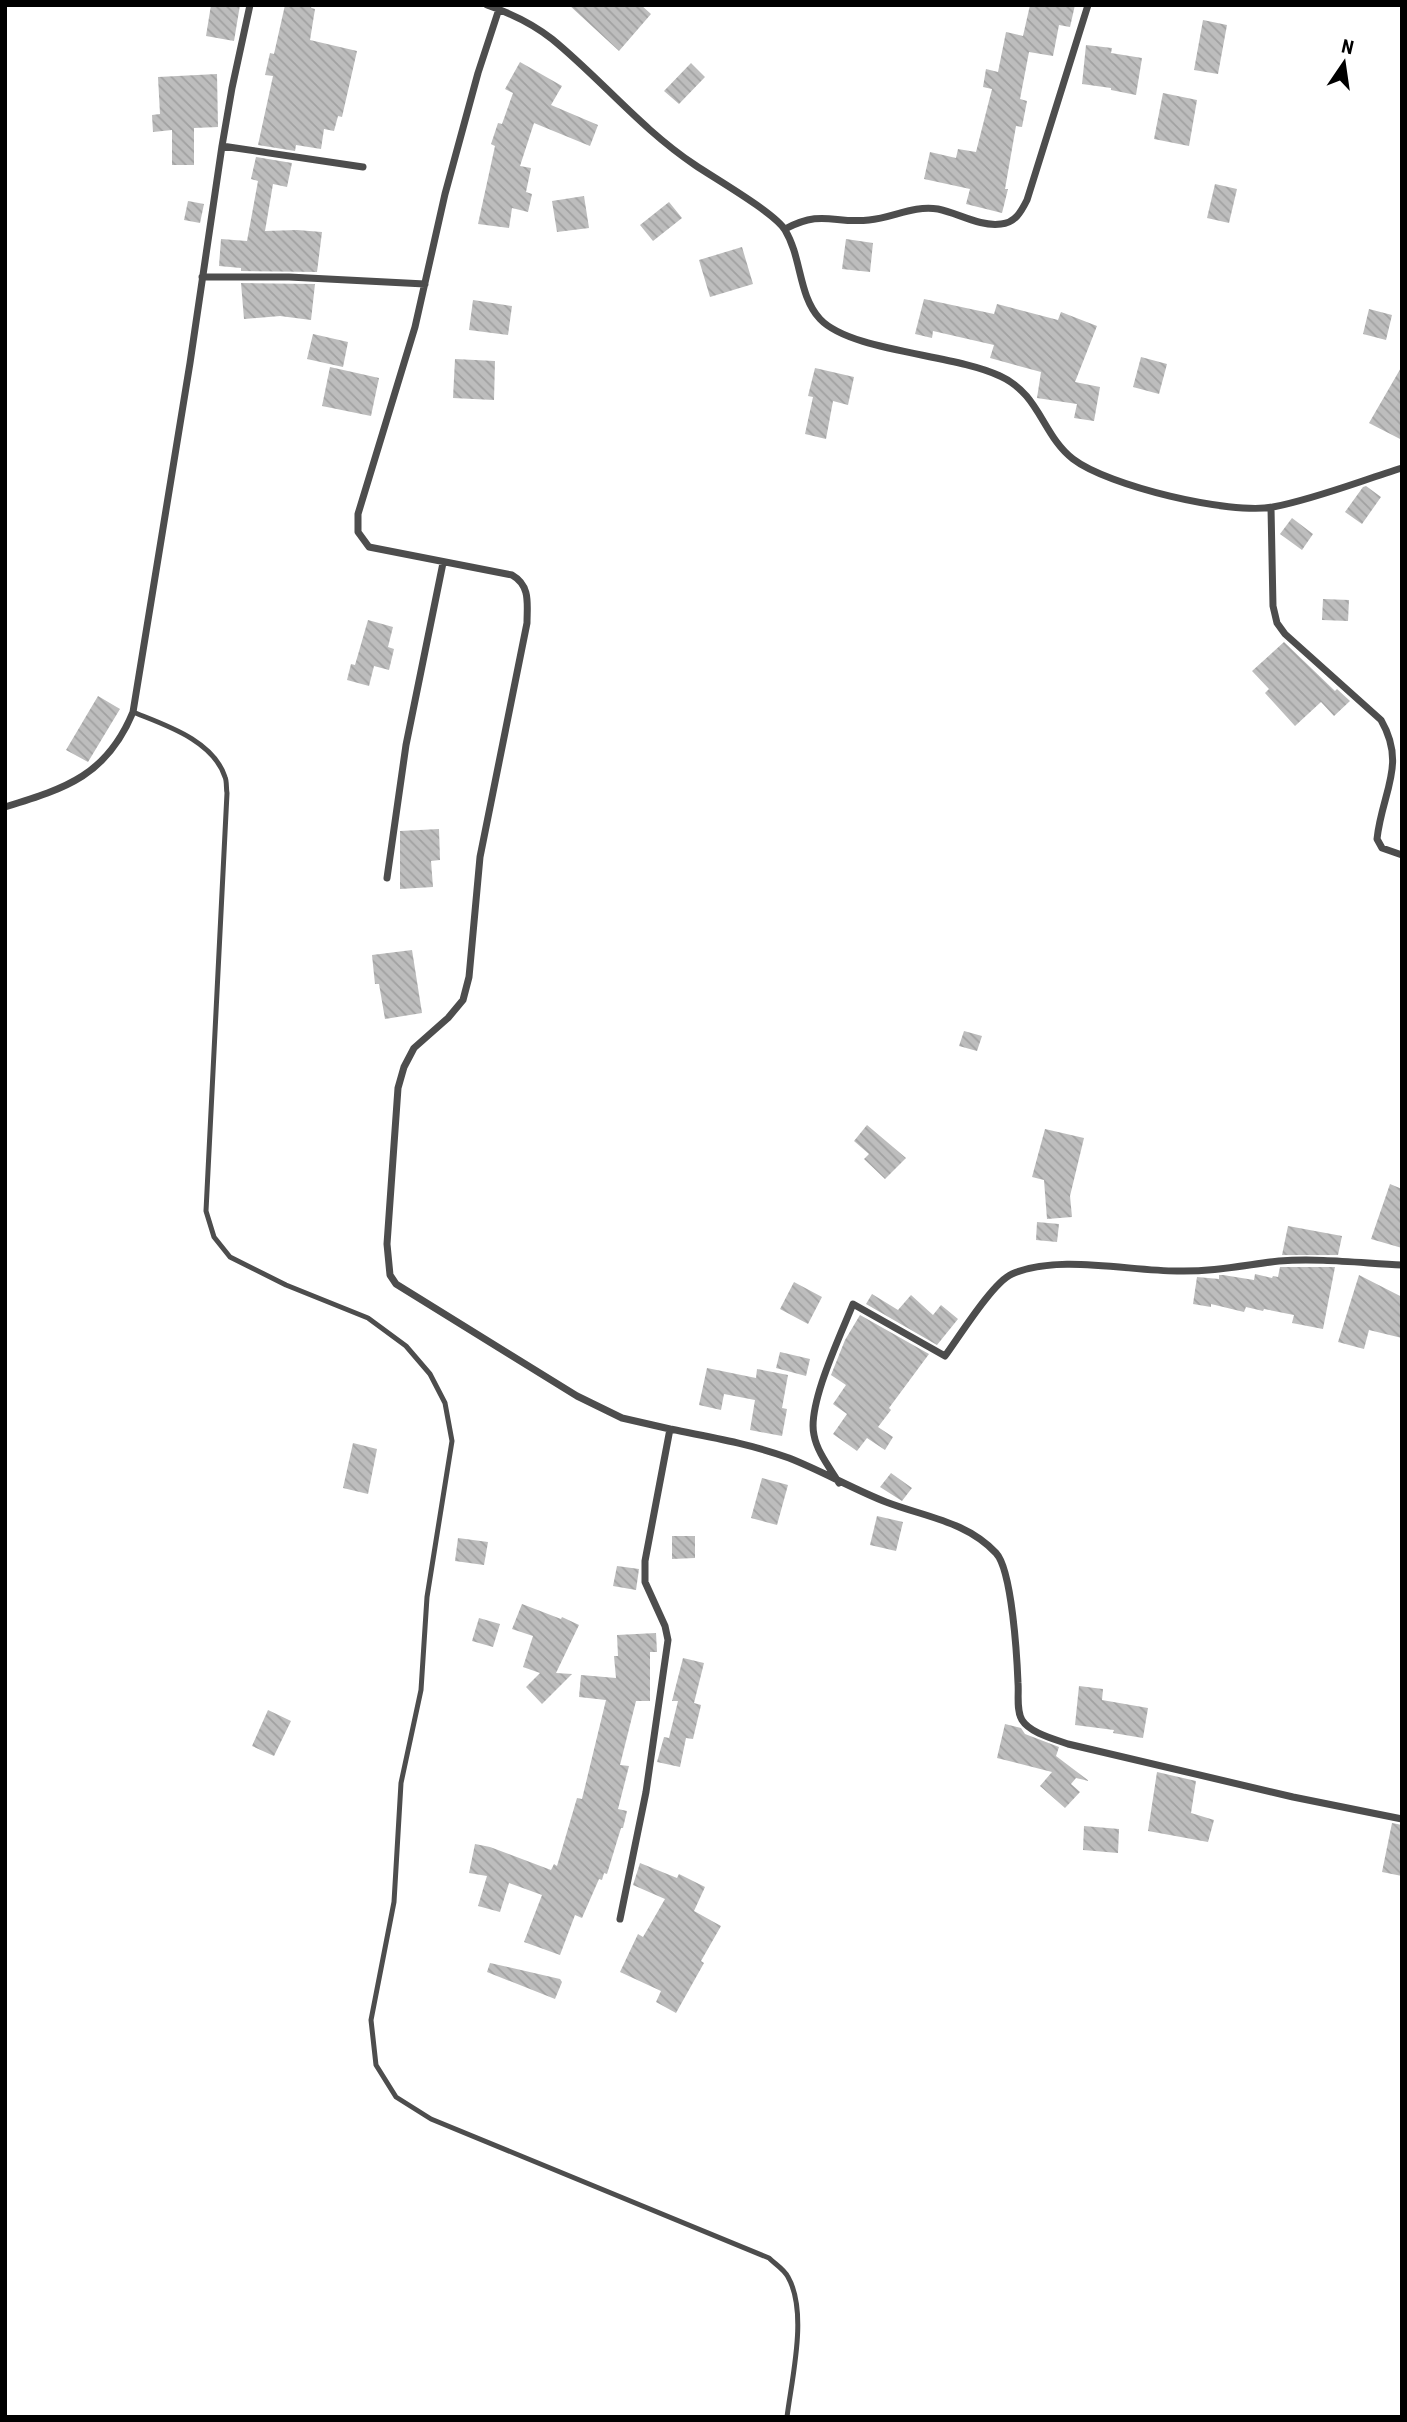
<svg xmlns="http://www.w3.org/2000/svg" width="1407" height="2422" font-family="'Roboto Condensed',sans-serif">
<defs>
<pattern id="building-back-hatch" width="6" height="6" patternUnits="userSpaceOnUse" patternTransform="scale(1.75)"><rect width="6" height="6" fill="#bdbdbd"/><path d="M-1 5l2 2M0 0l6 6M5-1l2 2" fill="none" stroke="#a1a1a1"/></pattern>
</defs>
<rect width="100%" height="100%" fill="#fff"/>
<path fill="url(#building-back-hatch)" d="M211,5H240L234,41L206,36Z
M285,5H312L311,8L315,9L310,40L357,51L342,117L338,116L334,131L324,129L321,149L296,145L295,151L258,145L273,76L265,75L270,53L274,54Z
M569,5H641L651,14L619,51Z
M1030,5H1075L1070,27L1059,25L1053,56L1029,52L1020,99L1027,101L1022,127L1016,126L1005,189H1008L1002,213L966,204L970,189L924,179L930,152L956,158L958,149L976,152L992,89L983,87L986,69L998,72L1006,32L1023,36Z
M1203,20L1227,25L1218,74L1194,70Z
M1086,45L1112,48L1111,53L1142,58L1136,95L1111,90V88L1082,84Z
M520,62L562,86L551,105L598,125L590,146L534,123L520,166L531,168L526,192L532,194L528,212L512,208L509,228L478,224L495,146L491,144L498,123L502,124L513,93L505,89Z
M691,63L705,77L679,104L664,91Z
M217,74L218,127L194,128V165H172V130L153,132L152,115L160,114L158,77Z
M1163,93L1197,100L1189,146L1154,139Z
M256,157L292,163L287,187L273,184L265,231L297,230L322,232L317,272L241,271V268L219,266L221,239L247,241L258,181L251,179Z
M1215,184L1237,189L1229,223L1207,218Z
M584,196L589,228L557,232L552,201Z
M188,201L204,204L200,223L184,220Z
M669,202L682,218L653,241L640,225Z
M846,239L873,243L870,272L842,269Z
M742,247L753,284L710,297L699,260Z
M241,283L315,284L311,320L280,316L244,319Z
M924,299L994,314L997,304L1058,320L1061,312L1097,326L1075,382L1100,387L1094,421L1074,418L1077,404L1037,398L1041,372L990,358L994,345L933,331L932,338L915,334Z
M473,300L512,306L508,335L469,330Z
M1369,309L1392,315L1386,340L1363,334Z
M313,334L348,342L343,367L307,359Z
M1141,357L1167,364L1159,394L1133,387Z
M455,359L495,361L494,400L453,398Z
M1402,366V440L1369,423Z
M330,367L379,378L371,416L322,406Z
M815,368L854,377L848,405L833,401L826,439L805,434L813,397L808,396Z
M1366,486L1381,497L1362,524L1345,512L1363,487Z
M1292,518L1313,534L1302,550L1280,534Z
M1323,599L1349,600L1348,621L1322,620Z
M368,620L393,627L388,647L394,649L389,670L374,666L369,686L347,680L351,664L355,665Z
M1284,642L1335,691L1337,689L1350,701L1334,716L1321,702L1295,726L1265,693L1269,689L1252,671Z
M98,696L120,709L88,762L66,750Z
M439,829L440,860L431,861L433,887L400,889V831Z
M412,950L422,1013L385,1019L379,984H375L372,955Z
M964,1031L982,1036L977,1051L959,1046Z
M867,1125L906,1158L885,1179L864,1159L869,1154L854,1141Z
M1045,1129L1084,1138L1070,1196L1072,1217L1047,1219L1044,1180L1032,1177Z
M1390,1184L1402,1189V1248L1371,1239Z
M1037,1222L1059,1224L1057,1242L1036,1240Z
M1288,1226L1342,1236L1338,1255H1282Z
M1280,1267H1335L1323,1329L1292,1323L1294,1315L1264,1309L1263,1311L1246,1307L1244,1312L1211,1304V1307L1193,1304L1197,1277L1219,1279V1275H1223L1254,1280L1255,1274L1272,1278L1273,1276L1278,1277Z
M1359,1275L1402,1297V1338L1369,1330L1364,1349L1338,1342Z
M794,1282L822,1297L808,1324L780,1309Z
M872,1294L898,1310L911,1295L933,1315L941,1305L958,1319L937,1345L866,1304Z
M860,1315L929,1354L889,1408L891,1410L878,1427L893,1437L885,1450L867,1438L857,1451L833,1434L847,1414L833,1404L846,1385L831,1375L845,1340Z
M780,1352L810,1359L806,1376L776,1368Z
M707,1368L756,1378L757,1369L788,1375L782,1408L787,1409L782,1436L750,1430L755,1400L724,1394L721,1410L699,1405Z
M353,1443L377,1449L368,1494L343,1488Z
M891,1473L912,1488L902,1501L880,1487Z
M762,1478L788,1485L777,1525L751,1518Z
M877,1516L903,1522L896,1551L870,1545Z
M672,1536H695V1558L672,1559Z
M458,1538L488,1542L484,1565L455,1561Z
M617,1566L639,1569L636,1590L613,1586Z
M522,1604L561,1619L562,1617L579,1625L556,1673L572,1674L542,1704L526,1687L540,1673L523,1667L533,1636L512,1629Z
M479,1618L500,1624L493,1647L472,1641Z
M656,1633L657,1652H650V1701H636L620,1765L629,1766L618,1809L627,1811L623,1828H621L607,1874L604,1873L602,1880L599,1879L582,1918L575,1915L560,1955L524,1942L542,1895L509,1883L500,1912L478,1906L487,1876L469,1873L475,1844L490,1847L551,1870L554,1864L557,1866L577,1798L582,1799L606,1700L579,1697L581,1675L616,1678L614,1656H618L617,1635Z
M683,1658L704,1663L694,1703L701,1705L693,1739L686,1738L680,1767L657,1762L664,1737L669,1738L678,1701H672Z
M1079,1686L1103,1689L1102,1700L1148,1708L1143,1738L1113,1733L1114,1730L1075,1725Z
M268,1710L291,1721L274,1756L252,1746Z
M1005,1724L1021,1728L1025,1734L1059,1747L1056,1756L1089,1781L1076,1778L1071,1784L1080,1792L1065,1808L1040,1786L1052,1772L997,1758Z
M1157,1772L1196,1781L1191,1813L1214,1820L1208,1842L1148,1831Z
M1392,1823L1402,1825V1876L1382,1872Z
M1084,1826L1119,1829L1118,1853L1083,1850Z
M640,1863L677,1878L679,1874L705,1887L694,1911L721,1926L701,1961L704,1963L676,2013L656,2002L661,1991L620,1972L638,1934L643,1937L665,1899L633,1885Z
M490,1963L560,1979L562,1982L555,1999L487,1972Z"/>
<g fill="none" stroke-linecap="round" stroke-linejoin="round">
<path stroke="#4d4d4d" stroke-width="5" d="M133,712C165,725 213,740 225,777C227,781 226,789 227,793L206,1211L214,1237L230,1257L286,1285L368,1318L406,1346L430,1374L445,1403L452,1441L427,1597L421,1690L401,1783L394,1902L371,2020L376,2065L396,2097L431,2119L769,2258C775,2264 784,2269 788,2277C808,2312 792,2377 787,2417"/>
<path stroke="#4d4d4d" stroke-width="7" d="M487,5C510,13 533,24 552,39C601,79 641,129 695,165C714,178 775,213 785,230C802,258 798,295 820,319C851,352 955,354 1000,376C1040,394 1042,435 1073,459C1108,486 1230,515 1273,507C1315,499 1360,481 1402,468
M499,9L478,73L445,194L415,327L358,514V532L369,547L512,575C531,586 527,604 527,623L480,857L469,977L463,1000L448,1018L414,1048L404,1067L398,1088L387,1244L390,1275L396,1284L577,1396L622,1418L670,1429L645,1561V1582L665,1626L668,1640L646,1792L620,1919
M222,146L363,167
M785,229C823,209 833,224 869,220C893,218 913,205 938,209C958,213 980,227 1001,224C1015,223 1021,212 1027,200L1088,5
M202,277H289L425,284
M1271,508L1273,606L1277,623L1285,634L1381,720C1407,765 1382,792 1377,839L1382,848L1402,855
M5,807C67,788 107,775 133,712L190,363L222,146L232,88L250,5
M387,878L406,745L443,563
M670,1429C710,1437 751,1444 789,1458C822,1471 853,1489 886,1502C925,1517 966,1521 996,1553C1012,1570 1017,1657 1018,1683C1019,1694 1016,1710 1022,1720C1030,1733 1054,1739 1068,1744L1293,1797L1402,1819
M839,1483C830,1468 817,1452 814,1435C807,1405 841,1334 853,1304L945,1356C959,1337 993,1282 1012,1274C1057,1254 1129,1271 1177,1271C1212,1272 1245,1265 1279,1261C1319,1258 1361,1263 1402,1265"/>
</g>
<rect width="1407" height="2422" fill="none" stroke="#000000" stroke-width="14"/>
<g transform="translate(1344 63) rotate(13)" stroke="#ffffff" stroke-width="5" paint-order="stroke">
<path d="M0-5L12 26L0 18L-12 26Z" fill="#000000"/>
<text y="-10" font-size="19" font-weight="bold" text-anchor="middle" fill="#000000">N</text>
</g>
</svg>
